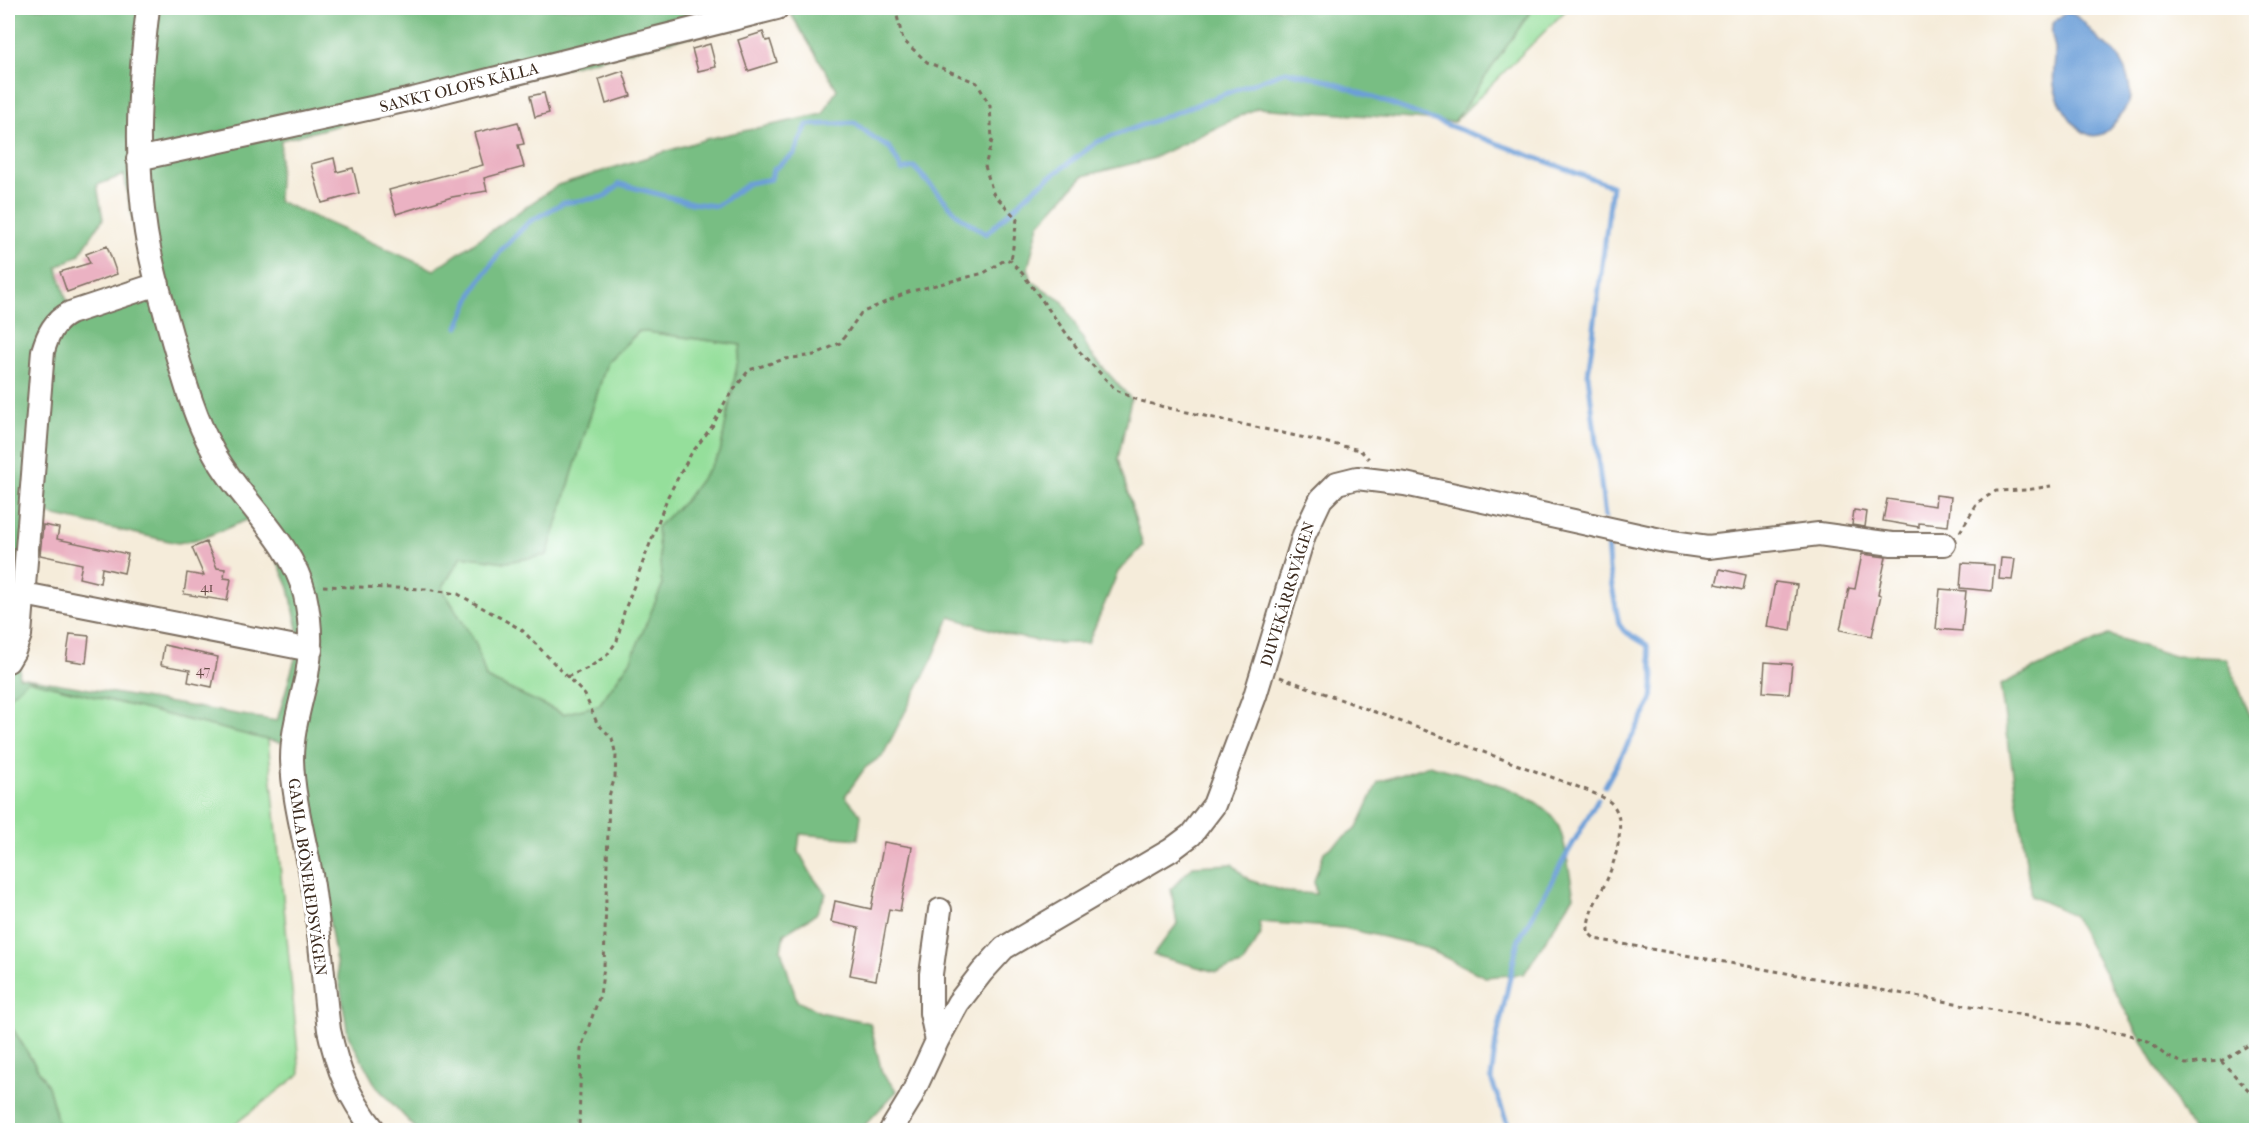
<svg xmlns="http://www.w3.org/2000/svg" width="2264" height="1138" font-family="'IM FELL French Canon',serif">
<rect width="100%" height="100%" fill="#fff"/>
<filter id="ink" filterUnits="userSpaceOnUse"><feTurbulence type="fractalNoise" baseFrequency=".0167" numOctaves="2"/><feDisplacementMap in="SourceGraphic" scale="12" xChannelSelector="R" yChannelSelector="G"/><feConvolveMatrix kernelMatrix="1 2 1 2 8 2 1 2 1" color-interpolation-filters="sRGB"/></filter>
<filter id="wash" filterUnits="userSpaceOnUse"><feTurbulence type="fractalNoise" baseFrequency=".008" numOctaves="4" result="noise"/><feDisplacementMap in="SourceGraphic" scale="24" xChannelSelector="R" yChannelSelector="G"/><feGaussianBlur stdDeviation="1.35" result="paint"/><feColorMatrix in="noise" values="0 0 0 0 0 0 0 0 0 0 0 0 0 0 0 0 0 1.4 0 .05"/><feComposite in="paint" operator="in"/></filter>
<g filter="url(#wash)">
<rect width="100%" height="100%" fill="#f5ecda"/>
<path fill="#95df9b" stroke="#68845c" stroke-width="1.5" d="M1533,8H1568L1454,122Z
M640,331L741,345L720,453L685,501L657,527L662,586L631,660L599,705L564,714L486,678L476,644L442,588L462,556L506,562L547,555L607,362Z
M27,680L268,740L300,1074L227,1130H60L48,1086L8,1021V698Z"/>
<path fill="#78be83" stroke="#5a7450" stroke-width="1.5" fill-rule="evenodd" d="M8,8H1533L1454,122L1257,108L1151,159L1083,176L1039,224L1028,268L1032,281L1063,302L1091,354L1131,399L1118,459L1143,546L1118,572L1088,643H1050L1012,636L950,617L933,658L883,755L865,768L845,796L861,815L858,839L800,834L798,850L813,877L826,894L816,914L784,934L781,950L797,1001L820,1012L870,1023L882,1073L897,1091L860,1130H417L376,1086L348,1035L301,746L268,740L28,680L8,698ZM789,11L837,89L823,114L706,139L558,185L434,270L278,201L281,140ZM124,175L144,281L68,305L57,267L79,255L103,219L97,185ZM639,331L741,345L720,453L685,501L657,527L662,586L631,660L599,705L563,714L486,678L476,644L442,588L462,556L506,562L547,555L607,362ZM38,512L178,543L203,538L247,520L276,558L289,588L298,629L295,659L277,721L19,677Z
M2108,635L2174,656L2226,658L2256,729V1130H2191L2073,915L2031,896L2000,685Z
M1429,765C1467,776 1531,787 1555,820C1565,833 1570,878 1574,896L1524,974L1485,977L1422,946L1344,928L1259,922L1261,934L1242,965L1216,972L1153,955L1177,924L1171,889L1193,866L1232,864L1249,880L1287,892L1316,894L1314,881L1324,852L1357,828L1378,782Z
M8,1021L48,1086L60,1130H8Z"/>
<path fill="#6c9fd8" stroke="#54647b" stroke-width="1.5" d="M2065,13C2079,12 2088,28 2096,37C2100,43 2108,46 2114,51C2124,61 2133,88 2129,102C2126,109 2121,115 2116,121C2111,127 2107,133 2099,135C2079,141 2056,101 2054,85C2052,73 2056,61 2055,49C2054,41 2050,34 2052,26C2054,20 2060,17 2065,13Z"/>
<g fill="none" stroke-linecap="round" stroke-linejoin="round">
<path stroke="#6c9fd8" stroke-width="5" d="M458,327L475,288L502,249L529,222L563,203L604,197L620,184L692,203L716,206L749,183L771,179L773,170L794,154L807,125L855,123L869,135L890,148L902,170L914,167L959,216L986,234L1034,189L1097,142L1286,71L1323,79L1612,186L1588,375L1605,517
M1605,786L1652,700L1654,674L1647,645L1624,631L1619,624L1609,570L1607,541
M1510,1130L1491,1079L1496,1041L1518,941L1598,799"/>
</g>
<g id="blocks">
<path fill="#ebb2c3" d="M763,32L766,41L770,40L777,62L748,71L738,40Z
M710,44L716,67L698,71L692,49Z
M623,71L631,96L606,104L599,79Z
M544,93L549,113L535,117L530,96Z
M518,122L524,144L518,145L524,167L484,178L487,191L452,197L396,214L389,190L483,165L474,133Z
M334,158L337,172L353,168L359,193L322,203L311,164Z
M107,246L117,274L67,292L60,272L90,263L86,254Z
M1936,495L1951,497L1948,526L1919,523V527L1883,521L1887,499L1935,506Z
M1854,510L1867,512L1865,527L1852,525Z
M43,525L59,528L57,539L128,554L124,573L102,568L100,583L79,578L82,564L40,555Z
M206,542L217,568L225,569L224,578L231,579L227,601L184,594L187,573L204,576L192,548Z
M1862,554L1886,557L1878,594L1881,595L1872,636L1840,630L1849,588L1855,589Z
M2001,558L2015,559L2012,580L1999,579Z
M1962,563L1994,565L1992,591L1960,588Z
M1720,569L1746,575L1743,590L1716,584Z
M1775,582L1797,585L1791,631L1767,627Z
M1940,589L1966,591L1962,631L1936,629Z
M70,634L89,636L86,663L66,660Z
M164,645L218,657L212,687L188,682L190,670L161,665Z
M1765,662L1792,664L1789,694L1763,692Z
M884,842L912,847L900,911L889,909L876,980L850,975L859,928L831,922L835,901L871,909Z"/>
</g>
</g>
<g filter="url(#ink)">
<use href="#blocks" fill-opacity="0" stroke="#7c6e60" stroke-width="1.5"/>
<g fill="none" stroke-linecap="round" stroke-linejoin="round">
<defs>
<path id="minor" d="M148,8C139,83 134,156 146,232C152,269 163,305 173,341C184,379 194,417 213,451C240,501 291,539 305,595C311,622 312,648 307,675C301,703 292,730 292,759C293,802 306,843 313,886C320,933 323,982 329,1030C338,1071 348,1096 374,1130
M138,159L417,98L777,8
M24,594L311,650
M8,661L14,651L20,635L43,351C48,334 54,321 70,313L158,284
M937,1041L931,1013V974L940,910
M891,1130L910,1099L937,1041L958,1003L982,972L1004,948L1171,850L1191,835L1214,805L1255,696L1304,535L1321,499L1337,483L1357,478L1405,484L1665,541L1708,547L1819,534L1892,544H1944"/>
</defs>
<use href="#minor" stroke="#7c6e60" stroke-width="26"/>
<path stroke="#7c6e60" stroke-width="3" stroke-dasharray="4.5 4.5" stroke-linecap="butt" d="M895,8L903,40L927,62L977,83L990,106L992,140L985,166L993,193L1017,219L1011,261
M1960,532L1978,502L1996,491L2026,490L2051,486
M323,586L426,589L458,594L522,630L585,695L597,723L612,738L616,756L615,777L609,796L604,967L600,995L581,1048L579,1130
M567,677L590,667L607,655L617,641L624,612L668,496L691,454L713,425L726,400L749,370L785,359L814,355L840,343L861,313L908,292L984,273L1006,259L1011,261L1022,273L1080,352L1116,390L1137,400L1164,407L1360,450L1369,459
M1280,677L1589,791C1597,795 1607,798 1613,805C1626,821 1617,854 1610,872C1603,893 1587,908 1588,932L1595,939L2123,1033L2148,1041L2166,1056L2186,1064L2221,1061L2256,1041
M2221,1061L2256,1098"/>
<use href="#minor" stroke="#fff" stroke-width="22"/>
</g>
</g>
<g text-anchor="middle" stroke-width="6" stroke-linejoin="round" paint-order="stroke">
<g font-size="14" fill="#674c47">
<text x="207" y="592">41</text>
<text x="203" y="675">47</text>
</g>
<g font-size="16" fill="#3b2a1e" stroke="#fff">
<text transform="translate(459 87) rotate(-14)" y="6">SANKT OLOFS KÄLLA</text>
<text transform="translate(1287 594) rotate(-73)" y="6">DUVEKÄRRSVÄGEN</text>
<text transform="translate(308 877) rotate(82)" y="6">GAMLA BÖNEREDSVÄGEN</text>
</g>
</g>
<rect width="2264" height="1138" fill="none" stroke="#fff" stroke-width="30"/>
</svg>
